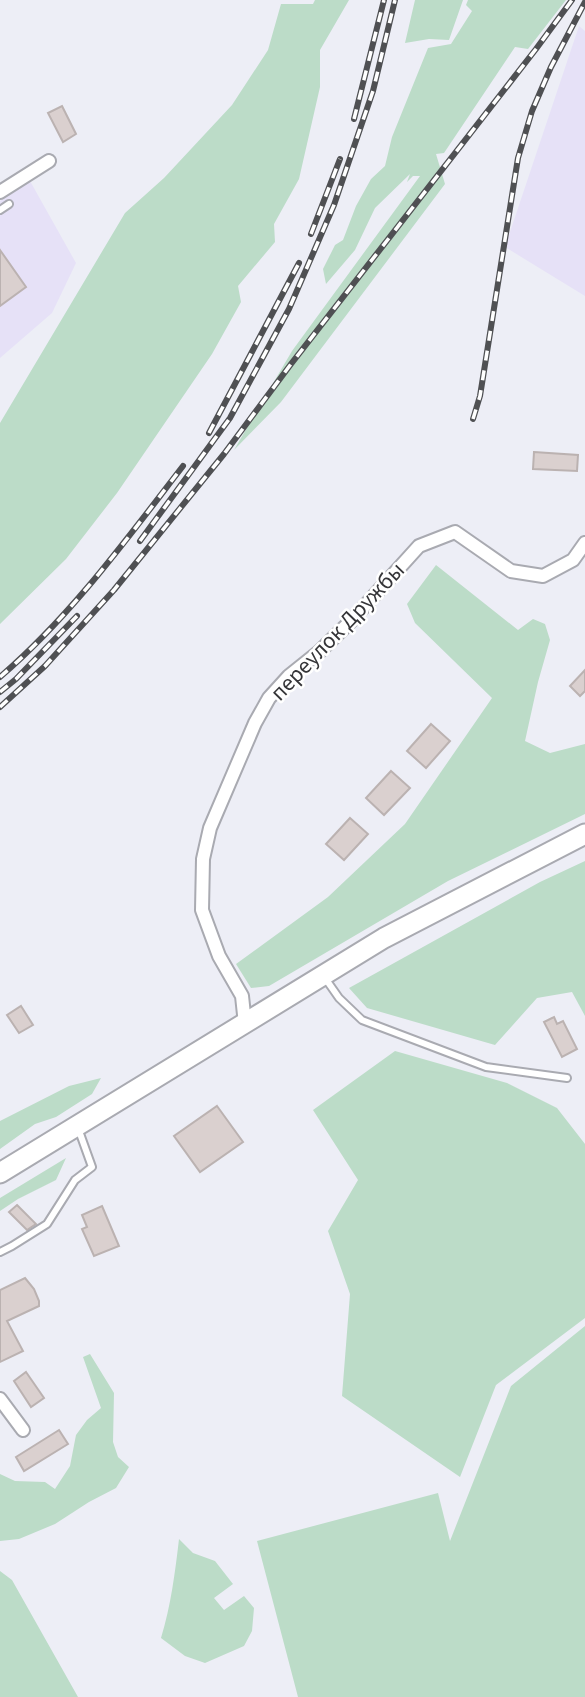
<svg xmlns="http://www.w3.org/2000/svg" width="585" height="1697" font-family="'Source Sans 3',sans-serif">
<rect width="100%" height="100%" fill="#edeef6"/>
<path fill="#e6e1f7" d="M579,26L585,31V296L505,247Z
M30,181L76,263L52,313L0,358V201Z"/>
<path fill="#bcdcc8" d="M315,0H349L320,50V87L299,179L274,224L275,242L238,286L241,302L212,354L117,493L66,559L0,624V423L125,213L164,178L232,105L268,50L281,4H313Z
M415,0H463L449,40L429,39L405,43Z
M468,0H566L528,49L515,47L444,153L436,154L445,184L281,402L234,450L292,351L420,176H413L407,182L410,174L375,208L355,250L326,284L323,269L335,245L343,240L356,206L371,179L385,166L392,137L428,48L451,44L472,11L466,5Z
M436,565L518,630L533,619L545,624L550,640L538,682L525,741L550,753L585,744V814L448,881L269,986L251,988L236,964L328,897L405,824L492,698L415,623L407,604Z
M585,861V1016L572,992L537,998L495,1045L367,1008L349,988L540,882Z
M395,1051L507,1083L557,1108L585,1144V1318L496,1385L460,1477L342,1396L350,1294L328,1231L358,1180L313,1110Z
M101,1078L92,1094L56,1117L35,1124L0,1149V1121L69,1086Z
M66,1158L56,1180L18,1199L0,1211V1198Z
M585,1326V1697H298L257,1541L438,1493L450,1541L511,1386Z
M90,1354L114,1393L113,1442L118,1457L129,1467L116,1488L89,1502L55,1524L19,1539L0,1541V1474L15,1481L45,1482L55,1489L70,1466L76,1435L87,1420L101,1408L83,1357Z
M179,1539L193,1553L215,1561L233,1584L214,1598L224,1610L244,1596L254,1608L252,1631L244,1646L205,1663L185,1656L161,1638C171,1605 175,1573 179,1539Z
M0,1571L12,1580L78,1697H0Z"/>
<path fill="#dad0cf" stroke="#bbb2b1" stroke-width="2" d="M62,106L76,134L63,142L48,113Z
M0,250L26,287L0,306Z
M534,452L578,455L577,471L533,469Z
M585,670V691L580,696L570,686Z
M431,724L450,741L426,768L407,751Z
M391,771L410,788L384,815L366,798Z
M350,818L368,834L344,860L326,844Z
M21,1006L33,1025L19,1033L7,1015Z
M554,1017L557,1024L563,1021L577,1049L562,1057L544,1022Z
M217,1106L243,1142L200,1172L174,1136Z
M17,1205L36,1224L27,1230L9,1212Z
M102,1206L119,1246L94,1256L82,1229L87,1227L82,1215Z
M25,1278L34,1289L39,1301V1306L7,1321L23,1351L0,1362V1290Z
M26,1372L44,1398L31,1407L14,1381Z
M59,1430L68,1444L24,1471L16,1457Z"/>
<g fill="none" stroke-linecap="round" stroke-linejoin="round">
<defs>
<path id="lane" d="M0,210L9,204
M325,978L339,998L362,1020L486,1067L567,1078
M0,1252L12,1246L47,1224L75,1180L92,1167L78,1128"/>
<path id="street" d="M0,192L49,161
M245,1024L242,996L219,956L202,910L203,859L210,828L255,723L269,698L289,676L319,652L353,619L419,546L455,532L511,571L543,576L573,560L585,543
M0,1399L23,1430"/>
<path id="primary" d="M0,1173L384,938L585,834"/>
</defs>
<use href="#lane" stroke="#a9aab1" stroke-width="10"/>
<use href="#street" stroke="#a9aab1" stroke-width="16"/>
<use href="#primary" stroke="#a9aab1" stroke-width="23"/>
<use href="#lane" stroke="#fff" stroke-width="6"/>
<use href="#street" stroke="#fff" stroke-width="12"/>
<use href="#primary" stroke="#fff" stroke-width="19"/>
<defs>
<path id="rail" d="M354,119L384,0
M311,234L340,159
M473,419L480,396L518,158L532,111L551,67L585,2
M209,433L299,263
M140,541L230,418L289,309L334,205L373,91L395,0
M0,677C71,616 126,540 183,466
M0,692L16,679L77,616
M0,707L45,666L114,590L224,454L291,364L536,49L572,0"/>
</defs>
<use href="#rail" stroke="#4f5053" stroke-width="6"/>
<use href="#rail" stroke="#fff" stroke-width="3.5" stroke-dasharray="10" stroke-linecap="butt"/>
</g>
<g text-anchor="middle" stroke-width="5" stroke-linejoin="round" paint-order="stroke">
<g font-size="23" fill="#353538" stroke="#fff">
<text transform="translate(337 631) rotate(-46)" y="8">переулок Дружбы</text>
</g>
</g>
</svg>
